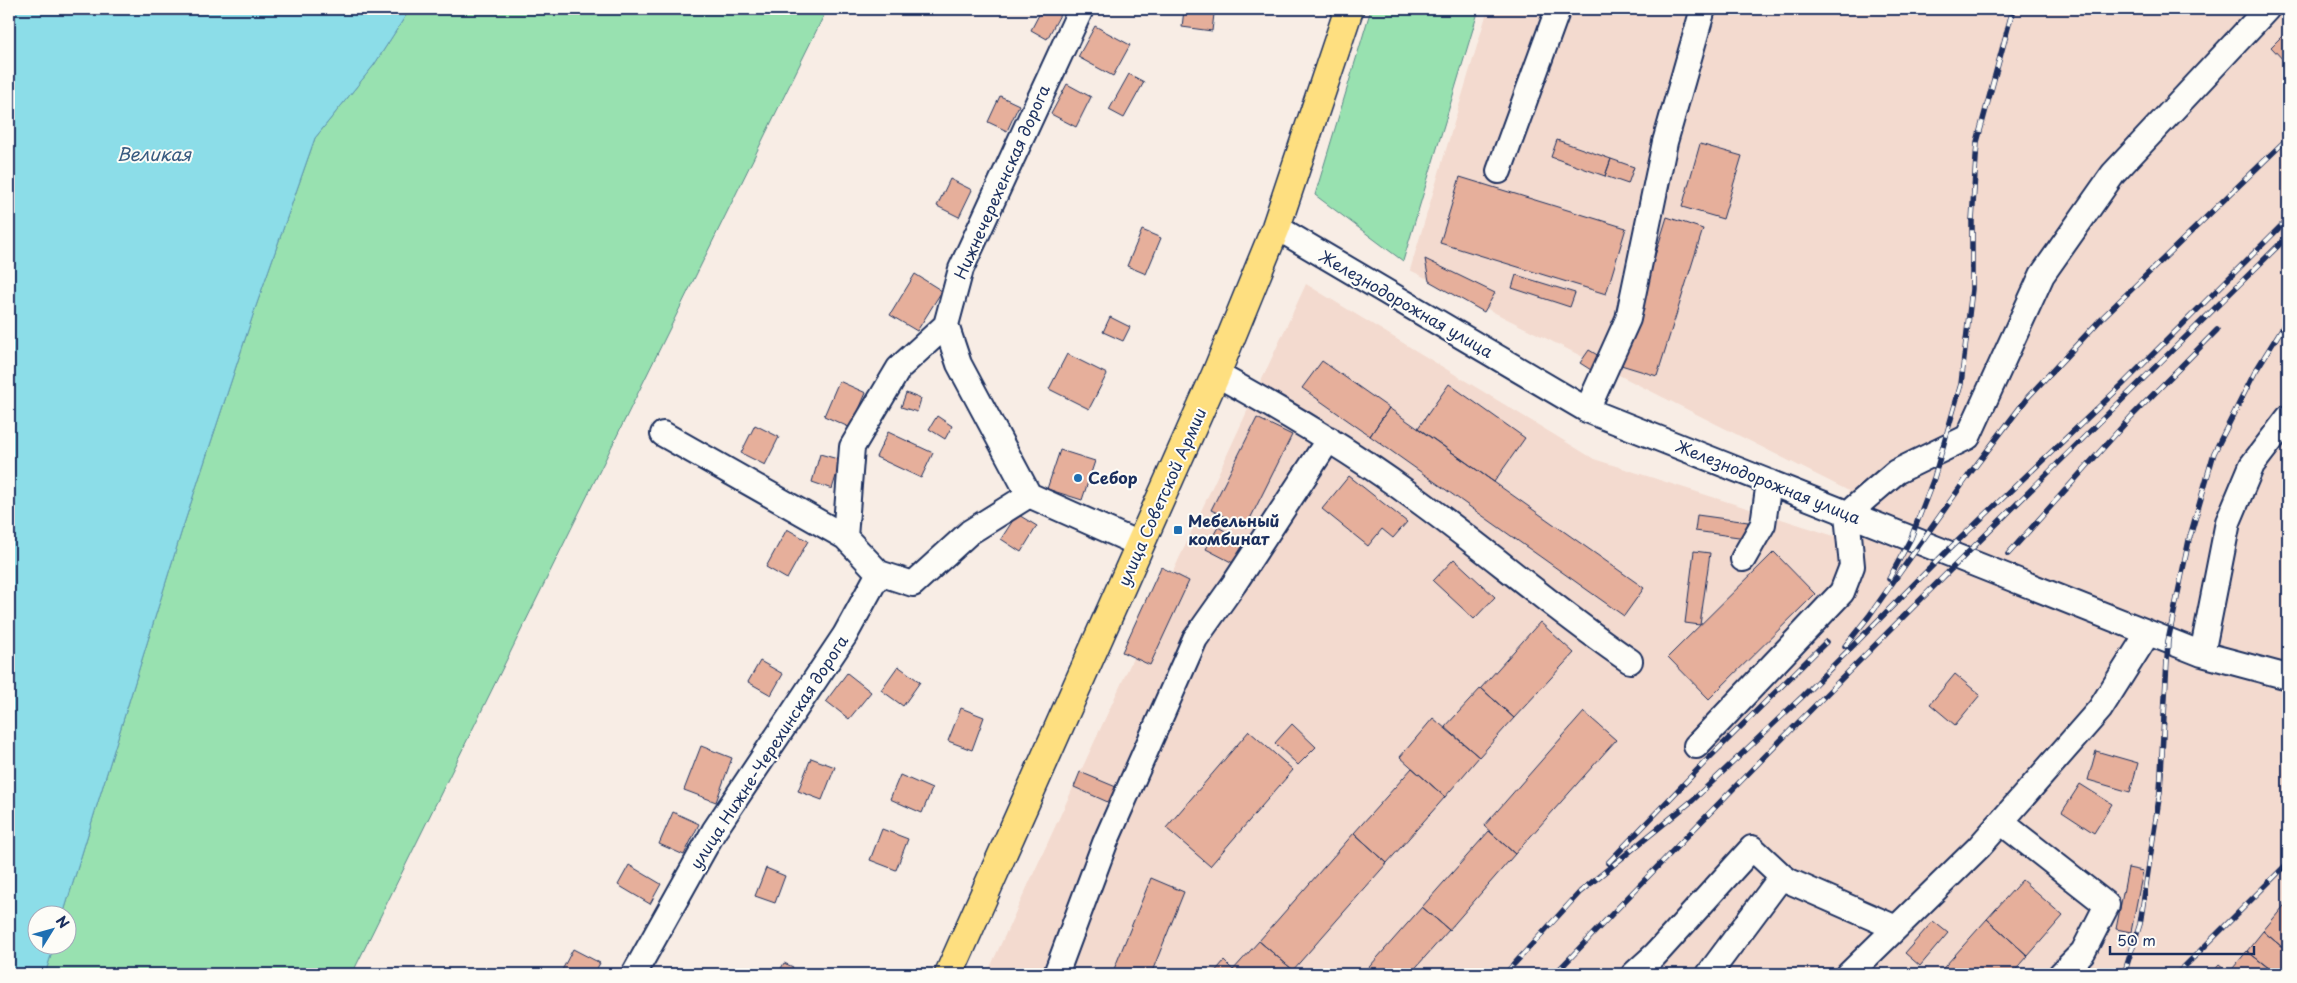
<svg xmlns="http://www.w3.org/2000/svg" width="2297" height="983" font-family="'Playpen Sans',sans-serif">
<rect width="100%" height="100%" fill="#f8ede5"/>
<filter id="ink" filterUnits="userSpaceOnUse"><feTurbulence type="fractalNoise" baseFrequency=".02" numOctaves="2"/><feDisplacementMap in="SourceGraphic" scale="10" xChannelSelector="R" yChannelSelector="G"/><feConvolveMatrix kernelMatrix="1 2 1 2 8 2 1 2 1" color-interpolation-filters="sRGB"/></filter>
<g filter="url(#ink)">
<path fill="#f3dacf" d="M1488,9H2288V974H987L1306,284L1594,459L1834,536L1849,491L1410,270Z"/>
<path fill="#98e1b0" stroke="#5a8887" d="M410,9H827L352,974H45L54,946H68V916L63,915L182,530L255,309L315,138L374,65Z
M1371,9H1479L1403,261L1315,195Z"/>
<path fill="#8cdde8" stroke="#5f97b1" d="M9,9H410L374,65L315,138L255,309L182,530L63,915L38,916V946H54L45,974H9Z"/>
<path fill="#e6af9b" stroke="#1b2f5e" d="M1042,9L1062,11L1047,39L1031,30Z
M1184,10L1214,14L1212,31L1182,27Z
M1095,26L1130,45L1113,76L1078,57Z
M2288,30V65L2271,47Z
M1129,74L1144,82L1124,118L1109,110Z
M1067,84L1091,97L1076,127L1051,114Z
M1000,96L1019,105L1007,131L988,122Z
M1557,140L1611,159L1605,176L1551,157Z
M1700,144L1742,156L1723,219L1682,207Z
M1611,159L1634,167L1628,184L1605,176Z
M1460,177L1626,228L1606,294L1440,243Z
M950,179L972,190L959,217L937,206Z
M1667,217L1703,229L1657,376L1621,365Z
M1142,230L1161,238L1146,274L1127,266Z
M1425,259L1495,293L1484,312L1429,281Z
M915,274L942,291L917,331L890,315Z
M1516,275L1575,293L1570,307L1512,288Z
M1110,317L1130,327L1123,341L1103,332Z
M1589,350L1599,356L1591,370L1580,363Z
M1067,354L1107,374L1089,409L1049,389Z
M1322,361L1389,408L1370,436L1302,388Z
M839,381L866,393L851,428L824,416Z
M1449,384L1525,438L1494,482L1418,428Z
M906,393L921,399L917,412L901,407Z
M1389,408L1644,588L1624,616L1370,436Z
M937,416L952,426L945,439L929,429Z
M1257,418L1292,435L1246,527L1211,510Z
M755,425L779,437L765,465L741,453Z
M888,432L933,453L921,478L876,457Z
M1060,450L1095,461L1082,500L1047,489Z
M820,454L841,460L832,489L812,482Z
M1349,476L1407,522L1393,538L1382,529L1368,546L1322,509Z
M1017,514L1037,526L1021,552L1001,539Z
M1697,515L1748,522L1746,538L1695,531Z
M1218,527L1245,542L1233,563L1206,549Z
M787,529L808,541L787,579L766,567Z
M1694,551L1710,553L1700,625L1685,623Z
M1774,552L1815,594L1709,699L1668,657Z
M1454,559L1495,597L1474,619L1433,581Z
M1161,567L1189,581L1150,665L1122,652Z
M1540,622L1574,653L1514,718L1481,688Z
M760,661L783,674L771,695L748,682Z
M898,666L920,682L903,706L881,690Z
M847,673L871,692L849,719L826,701Z
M1955,674L1980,695L1955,725L1930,704Z
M1481,688L1514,718L1479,757L1445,727Z
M961,708L984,717L972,750L948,741Z
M1584,712L1616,740L1515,854L1484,826Z
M1433,718L1479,757L1445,797L1400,757Z
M1292,724L1316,747L1298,765L1275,743Z
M1249,731L1293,770L1210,866L1166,828Z
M701,746L732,758L716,802L684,790Z
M2096,751L2138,763L2130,792L2088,780Z
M811,758L835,767L822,800L798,791Z
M1412,768L1445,797L1387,863L1354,833Z
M1080,772L1116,787L1110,803L1074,787Z
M900,775L932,789L922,813L890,799Z
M2080,784L2112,804L2094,833L2062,812Z
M673,812L699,824L684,855L659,844Z
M882,829L908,839L896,870L870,860Z
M1489,831L1515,854L1449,930L1422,907Z
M1354,833L1387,863L1293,970L1259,941Z
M629,865L661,884L650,904L618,885Z
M766,868L785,876L775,903L755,896Z
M2128,868L2143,871L2131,932L2116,929Z
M1151,878L1184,892L1151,974H1112Z
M2022,880L2063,916L2028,956L1987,919Z
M2288,901V952L2263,931Z
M1422,907L1449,930L1410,974H1363Z
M1987,919L2028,956L2012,974H1938Z
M1933,921L1948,933L1920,966L1905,953Z
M2263,931L2288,952V974H2276L2247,951Z
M1259,941L1293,970L1289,974H1238L1233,970Z
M573,949L600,963L594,974H566L561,972Z
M2247,951L2269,968L2264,974L2229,973Z
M1224,961L1233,970L1238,974H1213Z
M784,963L793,967L790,974H778Z
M2219,965L2229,973L2231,974H2211Z"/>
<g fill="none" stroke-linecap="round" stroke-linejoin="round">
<defs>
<path id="minor" d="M1499,171L1558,9
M1276,227L1587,410L2202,654L2288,677
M946,325L959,364L1029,495
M1216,374C1283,411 1350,450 1412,496C1486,549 1555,610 1630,661
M1587,410L1628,319L1665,142L1703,9
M845,537L852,447L899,368L946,325L961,269L1081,9
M1743,559L1763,524L1769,482
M879,573L913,584L970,532L1029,495L1141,545
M2202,654L2228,522L2252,465L2288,418
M1696,746L1842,592L1852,566L1847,514L1896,472L1968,437L2042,275L2113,174L2267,9
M2001,822L2107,905L2083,952L2061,974
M634,974L714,831L845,635L879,573L845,537L663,434
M1056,974L1105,843L1195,639L1234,584L1329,439
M1634,974L1655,955L1752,848L1782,876
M1709,974L1782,876L1789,881L1896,928
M1849,974L1979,847L2100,709L2148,633"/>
<path id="major" d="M949,974L1216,374L1276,227L1349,9"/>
</defs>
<use href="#minor" stroke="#1b2f5e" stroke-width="28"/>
<use href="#major" stroke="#1b2f5e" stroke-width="31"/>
<use href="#minor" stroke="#fdfcf7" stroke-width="24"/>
<use href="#major" stroke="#fedf80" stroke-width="28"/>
<defs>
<path id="rail" d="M2008,554L2130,418L2217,330
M1889,579L1911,538L1934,478L1961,384L1972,289V221L1977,142L2013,9
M1845,646L1869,616L1971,472L2028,397L2101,319L2288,138
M1608,863L1705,762L1826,642
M1505,974L1580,892L1693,800L1803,696L1946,552L2122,385L2288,219
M1555,974C1793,722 2041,480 2288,236
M2124,974L2140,924L2160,792L2168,641L2189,540L2214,453L2255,372L2288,319
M2177,974L2288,863"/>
</defs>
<use href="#rail" stroke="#1b2f5e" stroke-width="5.5"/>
<use href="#rail" stroke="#fdfcf7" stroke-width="4" stroke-dasharray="11" stroke-linecap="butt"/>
</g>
</g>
<g fill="#1f6fb2" stroke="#fdfcf7" stroke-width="2">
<circle cx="1078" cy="478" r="5"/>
<rect x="1173" y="525" width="10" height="10" rx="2.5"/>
</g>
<g text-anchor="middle" stroke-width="4" stroke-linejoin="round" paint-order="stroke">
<g font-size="16" fill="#1b2f5e" stroke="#fdfcf7">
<text transform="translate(1002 182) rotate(-66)" y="6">Нижнечерехенская дорога</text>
<text transform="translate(1406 304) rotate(30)" y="6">Железнодорожная улица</text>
<text transform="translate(1768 482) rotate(22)" y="6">Железнодорожная улица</text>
<text transform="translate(1162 497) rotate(-66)" y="6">улица Советской Армии</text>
<text transform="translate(769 752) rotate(-57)" y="6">улица Нижне-Черехинская дорога</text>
</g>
<g font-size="16" font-weight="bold" fill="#1b2f5e" stroke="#fdfcf7" text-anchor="start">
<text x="1088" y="484">Себор</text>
<text x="1188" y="527">Мебельный<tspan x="1188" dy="18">комбинат</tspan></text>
</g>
<g font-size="18" font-style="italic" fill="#375a80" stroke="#fdfcf7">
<text x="154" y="161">Великая</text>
</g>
</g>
<rect width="2297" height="983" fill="none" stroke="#fdfcf7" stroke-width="30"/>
<rect x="15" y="15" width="2267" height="953" fill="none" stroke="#1b2f5e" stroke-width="2" filter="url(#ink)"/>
<g transform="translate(52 930) rotate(53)"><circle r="24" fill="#fdfcf7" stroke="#a3aaba"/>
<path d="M0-4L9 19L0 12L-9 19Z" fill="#1f6fb2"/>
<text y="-8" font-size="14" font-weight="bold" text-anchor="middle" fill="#1b2f5e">N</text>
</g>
<path d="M2110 946v8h144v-8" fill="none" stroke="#1b2f5e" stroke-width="2.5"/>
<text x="2117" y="946" font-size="15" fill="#1b2f5e" stroke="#fdfcf7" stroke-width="4" paint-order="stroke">50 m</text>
</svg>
